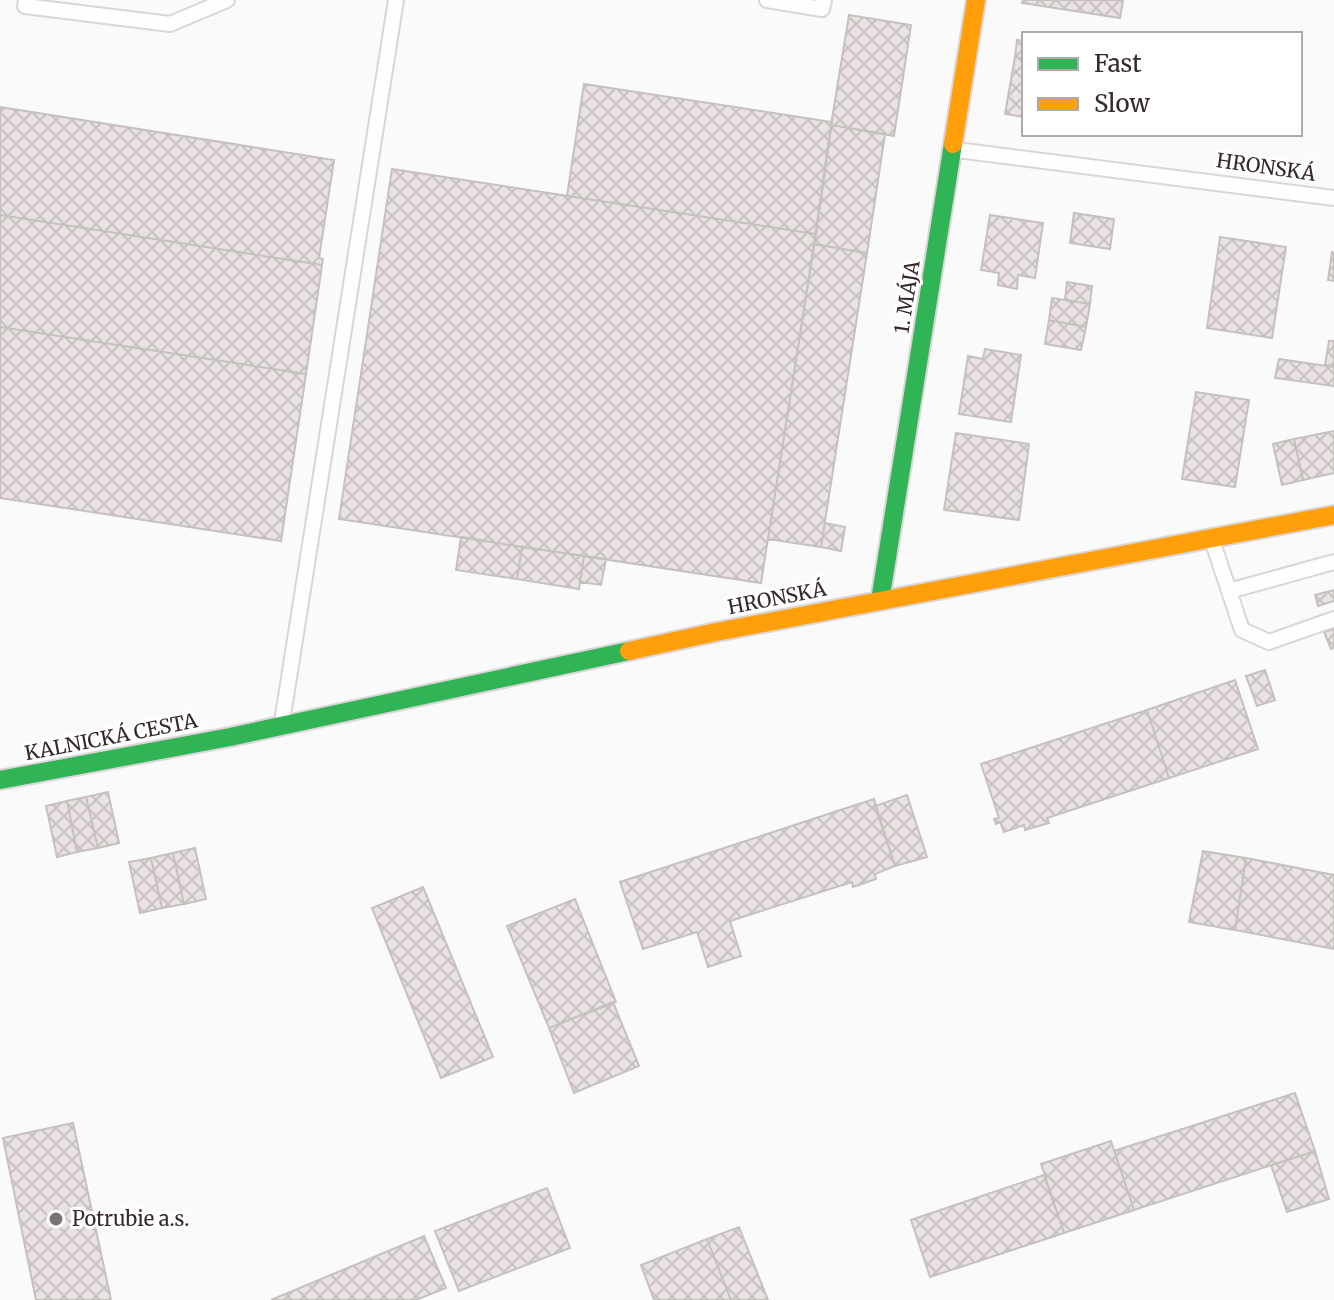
<svg xmlns="http://www.w3.org/2000/svg" width="1334" height="1300" font-family="Merriweather,serif">
<defs>
<pattern id="building-cross-hatch" width="8" height="8" patternUnits="userSpaceOnUse" patternTransform="scale(2)"><rect width="8" height="8" fill="#e9e1e2"/><path d="M0 0l8 8M0 8l8-8" fill="none" stroke="#c8c1c2"/></pattern>
</defs>
<rect width="100%" height="100%" fill="#fafafa"/>
<path fill="url(#building-cross-hatch)" stroke="#c6c0bf" stroke-width="2" d="M1023,0H1123L1120,18L1022,3Z
M849,15L911,25L894,136L831,125Z
M1017,40L1024,41V59L1015,57Z
M1015,57L1024,59V117L1005,114Z
M584,84L832,122L816,234L567,196Z
M0,107L334,160L319,258L323,259L322,265L0,215Z
M831,125L885,134L867,253L814,244Z
M392,169L816,234L761,583L339,519Z
M1074,213L1114,219L1110,249L1070,243Z
M0,215L322,265L306,374L0,327Z
M990,215L1043,223L1035,278L1018,275L1017,289L998,285L999,273L981,270Z
M1220,237L1286,247L1272,338L1207,328Z
M814,244L867,253L821,547L768,539Z
M1332,252L1334,253V281L1328,280Z
M1067,282L1092,286L1090,304L1065,300Z
M1052,298L1090,304L1086,327L1049,320Z
M1049,320L1086,327L1081,350L1045,344Z
M0,327L306,374L281,541L0,498Z
M1329,341H1334V366L1325,365Z
M985,349L1021,355L1011,422L959,414L968,356L983,359Z
M1279,359L1334,367V386L1275,378Z
M1196,392L1249,400L1235,487L1182,479Z
M1334,431V473L1303,480L1294,439Z
M956,433L1029,444L1019,520L944,510Z
M1294,439L1303,480L1282,485L1273,444Z
M825,523L845,527L841,551L821,547Z
M461,537L522,547L517,579L456,570Z
M522,547L584,556L579,589L517,579Z
M584,556L606,559L601,585L580,582Z
M1334,590V601L1318,606L1315,595Z
M1334,629V648L1331,649L1324,632Z
M1265,670L1275,700L1257,706L1246,676Z
M1235,680L1258,749L1169,778L1147,710Z
M1147,710L1169,778L1047,818L1049,823L1025,830L1024,825L1004,832L1000,822L996,824L994,819L999,818L981,764Z
M108,792L119,843L98,848L86,797Z
M907,795L927,857L895,866L875,806Z
M86,797L98,848L77,852L67,801Z
M874,799L895,866L875,874L876,879L853,887L852,882L730,921L741,956L708,967L697,932L643,949L620,882Z
M67,801L77,852L57,857L46,806Z
M195,848L206,899L184,904L173,853Z
M1203,851L1246,858L1235,930L1189,922Z
M173,853L184,904L162,908L151,858Z
M151,858L162,908L140,913L129,862Z
M1246,858L1334,875V949L1235,930Z
M423,887L493,1057L441,1078L372,908Z
M575,899L616,1002L549,1028L507,926Z
M613,1002L639,1066L574,1093L549,1028Z
M1295,1093L1315,1151L1134,1210L1114,1151Z
M73,1123L111,1300H36L3,1138Z
M1111,1141L1134,1210L1064,1233L1041,1164Z
M1315,1151L1329,1199L1287,1212L1271,1165Z
M1044,1175L1064,1233L930,1277L911,1220Z
M547,1188L570,1248L459,1291L435,1231Z
M739,1227L768,1300H731L707,1239Z
M424,1236L446,1288L416,1300H271Z
M707,1239L731,1300H654L641,1265Z"/>
<g fill="none" stroke-linecap="round" stroke-linejoin="round">
<defs>
<path id="lane" d="M26,0L25,6L170,24L227,0
M767,0L822,9L824,0
M957,150L1334,198
M1213,543L1242,630L1269,642L1334,619
M1229,591L1334,562
M282,722L396,0"/>
<path id="fast" d="M880,601L953,144
M0,780L230,737L629,651"/>
<path id="slow" d="M953,144L976,0
M629,651L716,632L1334,515"/>
</defs>
<use href="#lane" stroke="#dcd5d8" stroke-width="18"/>
<use href="#fast" stroke="#dcd5d8" stroke-width="22"/>
<use href="#slow" stroke="#dcd5d8" stroke-width="22"/>
<use href="#lane" stroke="#fefefe" stroke-width="14"/>
<use href="#fast" stroke="#30b455" stroke-width="18"/>
<use href="#slow" stroke="#ff9f0a" stroke-width="18"/>
</g>
<circle fill="#7a7275" stroke="#fff" stroke-width="3" cx="56" cy="1219" r="8"/>
<g text-anchor="middle" stroke-width="6" stroke-linejoin="round" paint-order="stroke">
<g font-size="20" fill="#35282e" stroke="#fff">
<text transform="translate(1266 167) rotate(8)" y="7">HRONSKÁ</text>
<text transform="translate(907 297) rotate(-81)" y="7">1. MÁJA</text>
<text transform="translate(777 598) rotate(-11)" y="7">HRONSKÁ</text>
<text transform="translate(111 737) rotate(-11)" y="7">KALNICKÁ CESTA</text>
</g>
<g font-size="20" fill="#35282e" stroke="#fff" text-anchor="start">
<text x="72" y="1226">Potrubie a.s.</text>
</g>
</g>
<rect x="1022" y="32" width="280" height="104" fill="#ffffff" stroke="#aea9ab" stroke-width="2"/>
<rect x="1038" y="58" width="40" height="12" fill="#30b455" stroke="#aea9ab" stroke-width="2"/>
<text x="1094" y="72" font-size="24" fill="#35282e">Fast</text>
<rect x="1038" y="98" width="40" height="12" fill="#ff9f0a" stroke="#aea9ab" stroke-width="2"/>
<text x="1094" y="112" font-size="24" fill="#35282e">Slow</text>
</svg>
